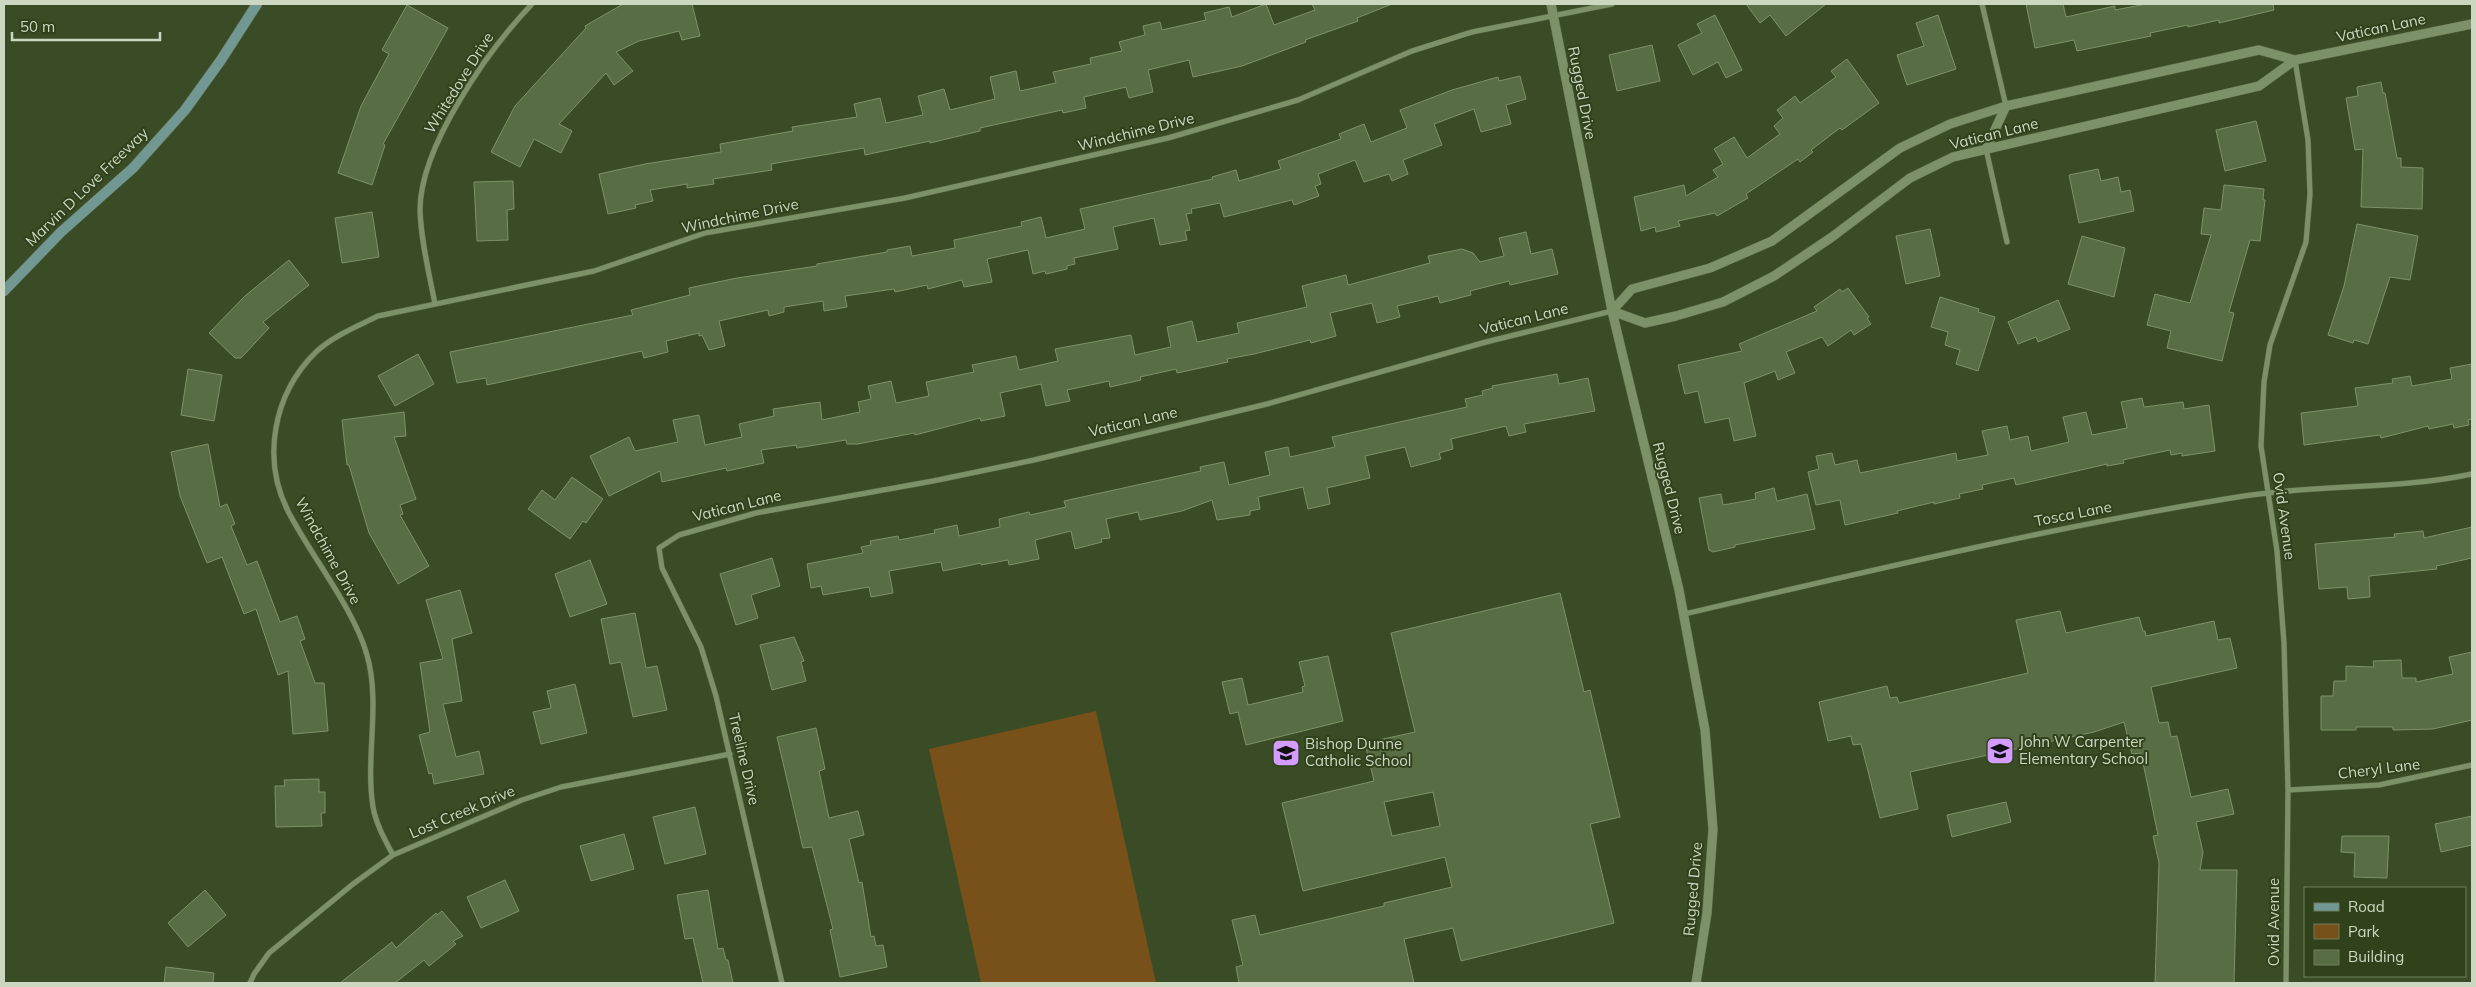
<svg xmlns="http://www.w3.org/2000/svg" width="2476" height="987" font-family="Mulish,sans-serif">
<rect width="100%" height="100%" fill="#3a4c26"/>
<path fill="#785019" d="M1096,711L1156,983H981L929,749Z"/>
<path fill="#596d45" stroke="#7d9268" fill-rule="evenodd" d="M623,4H692L700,36L682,40L679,31L639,41L616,52L633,71L614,85L606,73L559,124L572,131L561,153L534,139L520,167L491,152L515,106L586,28L585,26Z
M1266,4L1274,25L1315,10L1312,4H1392L1357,18L1358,21L1305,40L1306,42L1242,66L1193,77L1189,60L1148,70L1153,92L1129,98L1126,87L1084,97L1086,108L1063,113L1062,110L980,128V131L930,143V141L865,155L864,148L771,164L772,170L713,179L714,184L687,188V184L650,190L653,201L635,205L636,208L608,214L599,174L645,164L721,152L720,144L793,131L792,127L857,117L854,104L880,98L886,123L923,115L918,96L944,89L950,110L995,99L990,77L1016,71L1020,91L1056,83L1053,72L1091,64L1090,58L1122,51L1119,42L1145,35L1143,26L1160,22L1162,30L1206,20L1204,13L1229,7L1232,17Z
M1746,4H1826L1786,36L1770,15L1760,23Z
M2026,4H2063L2066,17L2115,6V10L2146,4H2273L2274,10L2219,23V20L2188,27V25L2150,33L2151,36L2077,51L2074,40L2035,48Z
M407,5L448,28L383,144L385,145L372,185L338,173L361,106L389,54L382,50Z
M1715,15L1742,70L1726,78L1718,62L1693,75L1678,45L1702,33L1697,24Z
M1938,15L1956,69L1907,85L1897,55L1924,46L1916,23Z
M1652,45L1660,81L1617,91L1609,55Z
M1847,59L1879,103L1842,130L1840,128L1811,150L1813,152L1800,162L1798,159L1746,194L1748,198L1717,216L1715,213L1678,221L1680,226L1656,232L1655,227L1641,231L1634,197L1684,185L1686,196L1718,177L1713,170L1723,164L1714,149L1734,137L1747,158L1780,134L1774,126L1783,118L1777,110L1795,96L1800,103L1836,77L1831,71Z
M1520,76L1526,99L1506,105L1511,124L1481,132L1474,109L1434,124L1442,145L1403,160L1408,174L1392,181L1389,174L1364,182L1355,160L1318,174L1321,184L1315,186L1319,196L1294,205L1292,200L1224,217L1220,203L1191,209L1192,213L1186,214L1190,230L1185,231L1187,240L1160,245L1154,218L1113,227L1118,249L1074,258L1075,264L1067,266V269L1046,274L1045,271L1033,274L1028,250L987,259L992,282L964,287L962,280L928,289L927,285L895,292L894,289L845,296L847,307L824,311L823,301L784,307V312L769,316L768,310L719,321L725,346L709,350L702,335L699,336V333L666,341L668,352L644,358L642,351L487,385L486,378L457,383L450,352L633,315L631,310L690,295L689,288L737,278L817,266V264L887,252V250L910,246L912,256L955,248L954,240L1022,226L1021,222L1041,217L1046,238L1085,229L1080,209L1213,179L1212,177L1236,170L1239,181L1281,169L1278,161L1341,139L1339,134L1364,124L1371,142L1407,128L1400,110L1452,90L1498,77L1499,81Z
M2381,82L2383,93H2385L2397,158H2401V167L2423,168L2422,209L2361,207L2363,149L2355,150L2346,98L2358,96L2357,87Z
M2256,121L2266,161L2225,171L2216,130Z
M2098,169L2101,181L2118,177L2121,192L2130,190L2134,211L2079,223L2069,175Z
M513,181L514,209L507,210L508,240L477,241L474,182Z
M2224,185L2264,189L2263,200H2265L2260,241L2250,240L2229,312L2234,313L2222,361L2167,348L2171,331L2147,325L2155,294L2190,303L2211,235L2201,234L2204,208L2221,210Z
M372,212L379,257L342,263L335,218Z
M2357,224L2418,236L2410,280L2390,277L2368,344L2354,340L2353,343L2328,335L2344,286Z
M1930,229L1940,276L1906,284L1896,236Z
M1526,232L1531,254L1552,249L1558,274L1510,285L1509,281L1470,291L1471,295L1440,303L1438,296L1397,306L1400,317L1377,323L1372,303L1330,313L1336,336L1311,343L1310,340L1254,354L1227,359L1228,362L1177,373L1176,369L1140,377L1141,380L1110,387L1109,381L1067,390L1070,401L1046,406L1041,384L1000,393L1005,416L981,421L980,418L915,435L914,433L858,444H847L846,440L797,448L796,445L761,450L764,463L727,471L726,468L662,482L660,471L609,496L590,456L629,437L635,451L678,442L673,420L699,415L705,445L742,437L739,424L774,416L773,409L820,402L822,420L860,412L858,402L871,399L868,386L891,381L896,403L929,396L926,382L974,372L972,365L1016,356L1019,370L1058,361L1055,349L1131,335L1135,355L1171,347L1167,327L1192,321L1197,342L1239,333L1237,323L1307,307L1302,286L1346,275L1348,285L1430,263L1428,256L1462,249L1473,253L1480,262L1504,256L1499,238Z
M2082,236L2125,248L2114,297L2068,284Z
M289,260L309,285L263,322L269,328L241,358H235L209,333L245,296Z
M1848,288L1869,317L1867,318L1871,324L1854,335L1851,330L1828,346L1822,337L1786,352L1795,373L1778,380L1775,371L1744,383L1756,436L1734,441L1729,418L1705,423L1698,391L1685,394L1678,365L1742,351L1739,344L1817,311L1814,307L1840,289L1842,292Z
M1940,297L1979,309L1978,312L1995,317L1978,371L1956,364L1960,350L1945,345L1948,332L1931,327Z
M2058,300L2070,329L2038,342L2036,337L2018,344L2008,322Z
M418,354L434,384L395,406L378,376Z
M2472,364V419L2468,420L2469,425L2454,428L2453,424L2429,429L2428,426L2381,438L2380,435L2304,445L2301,413L2358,406L2355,388L2393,383L2392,379L2410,376L2412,386L2452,379L2450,368Z
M188,369L222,375L214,421L181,415Z
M1557,374L1559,384L1588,378L1595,411L1524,424L1526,432L1509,436L1506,426L1451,439L1453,449L1439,453L1441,459L1411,467L1405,447L1365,456L1370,478L1327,488L1330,504L1308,509L1303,487L1258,497L1260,509L1250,511V515L1217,520L1212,500L1182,511L1140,520L1138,512L1106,519L1110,538L1101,539L1102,542L1075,549L1071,531L1035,540L1039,559L1009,565L1008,560L981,565V563L943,571L941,562L889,571L893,593L871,597L869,587L823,595L821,586L811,588L807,564L863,553L861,547L871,545L870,541L898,536L899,540L935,533L934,530L957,525L959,536L1000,527L999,519L1029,512L1030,515L1066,507L1064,501L1201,471L1200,467L1224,462L1229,485L1270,475L1265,452L1288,447L1290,457L1335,447L1332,437L1467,407L1465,399L1483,395L1482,391L1493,388L1492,386Z
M2142,398L2144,407L2183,402L2184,409L2209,405L2215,451L2182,456V453L2171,455L2170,450L2123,460L2124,463L2107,466V464L2016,485L2014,478L1982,485L1983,489L1959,494L1960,498L1934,504V502L1897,511L1898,513L1845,525L1840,500L1816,505L1808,472L1819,469L1816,456L1832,453L1835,465L1857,460L1860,473L1956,453L1957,461L1988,455L1982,431L2007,426L2010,440L2028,436L2031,451L2069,442L2063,417L2086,412L2092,435L2127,428L2121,402Z
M404,412L406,436L394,437L416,499L400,505L403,514L400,515L429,566L398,584L369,533L349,465H347L342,420Z
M208,444L220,507L227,504L235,524L231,526L247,565L257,561L280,622L297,616L305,639L300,641L315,683H324L328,731L293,734L288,671L278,675L256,609L244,614L222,557L207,563L180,496L171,452Z
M572,477L603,499L586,523L583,521L570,539L528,509L542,490L555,500Z
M1774,488L1777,501L1807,494L1815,529L1735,545V547L1713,552L1709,550L1699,498L1721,494L1723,505L1756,499L1755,493Z
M2472,527V558L2436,566L2437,569L2369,576L2370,597L2348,599L2347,587L2319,589L2315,544L2395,537L2394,534L2423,531L2424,538Z
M772,558L780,586L751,595L758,618L736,625L720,574Z
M590,560L607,604L570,617L555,574Z
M460,590L472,633L452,639L462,701L443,704L456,757L479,751L484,774L434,784L432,773L429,774L419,735L430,732L420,663L443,659L426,600Z
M1560,593L1584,692L1590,690L1620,817L1590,824L1614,923L1461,961L1453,928L1404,939L1414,983H1239L1236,967L1243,965L1232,920L1255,915L1260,935L1384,906V903L1452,887L1445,857L1303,891L1282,803L1374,781L1365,743L1415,732L1391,633ZM1433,792L1440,826L1392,836L1384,802Z
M2060,611L2066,633L2139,617L2143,631H2145L2146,636L2214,621L2218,640L2230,638L2237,668L2151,687L2159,723L2168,722L2171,737L2177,736L2191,797L2228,789L2234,814L2196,822L2203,852L2200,870H2237L2234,983H2155L2159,863L2153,836L2158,835L2141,753L2132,754L2124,722L2094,732L1910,772L1918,809L1880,818L1861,744L1853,745L1851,736L1828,741L1819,702L1887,686L1890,698L1897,697L1899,703L2028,673L2016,620Z
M635,613L646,668L657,666L667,710L633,717L621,662L610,664L601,619Z
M794,637L804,661L801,662L806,681L772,690L760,645Z
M2472,652V720L2433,729L2393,730V727H2356V730H2321V696H2333L2334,681H2346V666L2374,667L2373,661L2401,660L2402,678H2416V682L2453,674L2449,657Z
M1328,656L1343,721L1246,745L1238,712L1230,714L1222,682L1242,678L1248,705L1303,692L1302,687L1305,686L1299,662Z
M575,684L587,733L541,744L533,712L551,708L547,691Z
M816,728L825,769L819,771L829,818L858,811L864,835L849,839L859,883L862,882L871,937L874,936L876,946L883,945L887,967L840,977L830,930L833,929L812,847L803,848L777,737Z
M319,779V792H325V813H321L322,826L276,827L275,786H285L284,780Z
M2006,802L2011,822L1952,837L1947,815Z
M695,807L706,854L665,864L653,817Z
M2472,816V845L2441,852L2435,824Z
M624,834L634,869L591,881L580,846Z
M2342,836H2389L2387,878L2354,877L2355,853L2341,852Z
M505,880L519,911L481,928L467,897Z
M205,890L226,915L188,947L168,923Z
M708,890L718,949L723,948L726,960H728L733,983H703L693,938L685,939L677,895Z
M442,911L463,936L453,941L456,944L429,966L424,960L395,983H340L392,942L396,948L436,913L437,915Z
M166,967L214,973L213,983H164Z"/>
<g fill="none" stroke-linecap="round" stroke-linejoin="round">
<defs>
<path id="minor" d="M1982,4L2006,106
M1986,149L2007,242
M435,304C429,273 421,241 420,210C420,146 489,49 532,4
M1684,614C1870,571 2055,526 2244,496C2319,484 2397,490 2472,474
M2288,790L2379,785L2472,765
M393,855C385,840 376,824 373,807C365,757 381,704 367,655C354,609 312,557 289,513C261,460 273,394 316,352C333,336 358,326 378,316L594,271L705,233L905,198L1168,138L1298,100L1412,51L1472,32L1612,4
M250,983L254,974L269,953L353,884L393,855L522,800L561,787L730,754
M782,983L716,696L701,647L662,568L659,548L679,535L756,513L933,481L1034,460L1267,404L1486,342L1612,311
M2286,983L2288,790L2284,643L2277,551L2261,446L2264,382L2270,345L2306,242L2310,194L2308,140L2295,60"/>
<path id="tertiary" d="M1551,4L1612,311L1679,590L1705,730L1713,829L1707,913L1696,983
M2295,60L2259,50L2006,106L1950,124L1900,148L1772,241L1710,268L1632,289L1612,311L1645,323L1676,316L1723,302L1774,276L1832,237L1910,178L1953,157L2259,86L2295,60L2472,24
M1986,149L2006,106"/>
<path id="secondary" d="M4,291L61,232L133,168L185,110L221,60L257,4"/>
</defs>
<use href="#minor" stroke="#586745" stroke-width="6"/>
<use href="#tertiary" stroke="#586745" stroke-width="10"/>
<use href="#secondary" stroke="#586745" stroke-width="11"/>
<use href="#minor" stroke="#7c9167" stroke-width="5"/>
<use href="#tertiary" stroke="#7c9167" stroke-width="9"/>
<use href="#secondary" stroke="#729893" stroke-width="10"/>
</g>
<defs>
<symbol id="school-square" viewBox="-11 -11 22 22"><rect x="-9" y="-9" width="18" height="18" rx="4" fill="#d49cfc" stroke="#2f421b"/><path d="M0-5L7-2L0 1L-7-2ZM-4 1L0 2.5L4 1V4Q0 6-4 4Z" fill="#111"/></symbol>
</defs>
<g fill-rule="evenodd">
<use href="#school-square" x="1984" y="735" width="32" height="32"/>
<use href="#school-square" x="1270" y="737" width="32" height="32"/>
</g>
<g text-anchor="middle" stroke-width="4" stroke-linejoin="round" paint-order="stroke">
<g font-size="15" fill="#ccd7c1" stroke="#2f421b">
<text transform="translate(2381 28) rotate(-12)" y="5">Vatican Lane</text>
<text transform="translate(459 83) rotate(-58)" y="5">Whitedove Drive</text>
<text transform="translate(1582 93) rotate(79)" y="5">Rugged Drive</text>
<text transform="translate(1136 132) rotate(-14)" y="5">Windchime Drive</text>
<text transform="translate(1994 134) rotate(-14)" y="5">Vatican Lane</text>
<text transform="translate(87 187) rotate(-44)" y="5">Marvin D Love Freeway</text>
<text transform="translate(740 216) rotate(-12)" y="5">Windchime Drive</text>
<text transform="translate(1524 319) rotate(-14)" y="5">Vatican Lane</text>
<text transform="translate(1133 422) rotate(-13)" y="5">Vatican Lane</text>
<text transform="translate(1669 488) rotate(76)" y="5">Rugged Drive</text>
<text transform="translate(737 506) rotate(-14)" y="5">Vatican Lane</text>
<text transform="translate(2073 514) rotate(-11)" y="5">Tosca Lane</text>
<text transform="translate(2284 516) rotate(82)" y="5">Ovid Avenue</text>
<text transform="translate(328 551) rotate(61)" y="5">Windchime Drive</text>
<text transform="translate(744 759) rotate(77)" y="5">Treeline Drive</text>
<text transform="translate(2379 769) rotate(-7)" y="5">Cheryl Lane</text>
<text transform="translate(462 812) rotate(-23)" y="5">Lost Creek Drive</text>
<text transform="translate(1693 889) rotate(-85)" y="5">Rugged Drive</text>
<text transform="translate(2274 922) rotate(-90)" y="5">Ovid Avenue</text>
</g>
<g font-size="15" fill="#ccd7c1" stroke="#2f421b" text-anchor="start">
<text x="2019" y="747">John W Carpenter<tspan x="2019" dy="17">Elementary School</tspan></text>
<text x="1305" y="749">Bishop Dunne<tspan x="1305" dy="17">Catholic School</tspan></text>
</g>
</g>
<rect width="2476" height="987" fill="none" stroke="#ccd7c1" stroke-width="10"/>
<rect x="2304" y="887" width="162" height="90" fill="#2f421b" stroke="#6e7e5d"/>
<rect x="2314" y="903" width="25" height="8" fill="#729893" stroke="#6e7e5d"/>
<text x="2348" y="912" font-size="15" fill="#ccd7c1">Road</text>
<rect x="2314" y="924" width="25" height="15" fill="#785019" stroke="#6e7e5d"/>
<text x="2348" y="937" font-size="15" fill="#ccd7c1">Park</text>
<rect x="2314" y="950" width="25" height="15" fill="#596d45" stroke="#6e7e5d"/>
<text x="2348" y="962" font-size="15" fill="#ccd7c1">Building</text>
<path d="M12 32v8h148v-8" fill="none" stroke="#ccd7c1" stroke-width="2.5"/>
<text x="20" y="32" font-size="15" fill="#ccd7c1" stroke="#2f421b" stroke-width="4" paint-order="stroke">50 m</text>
</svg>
